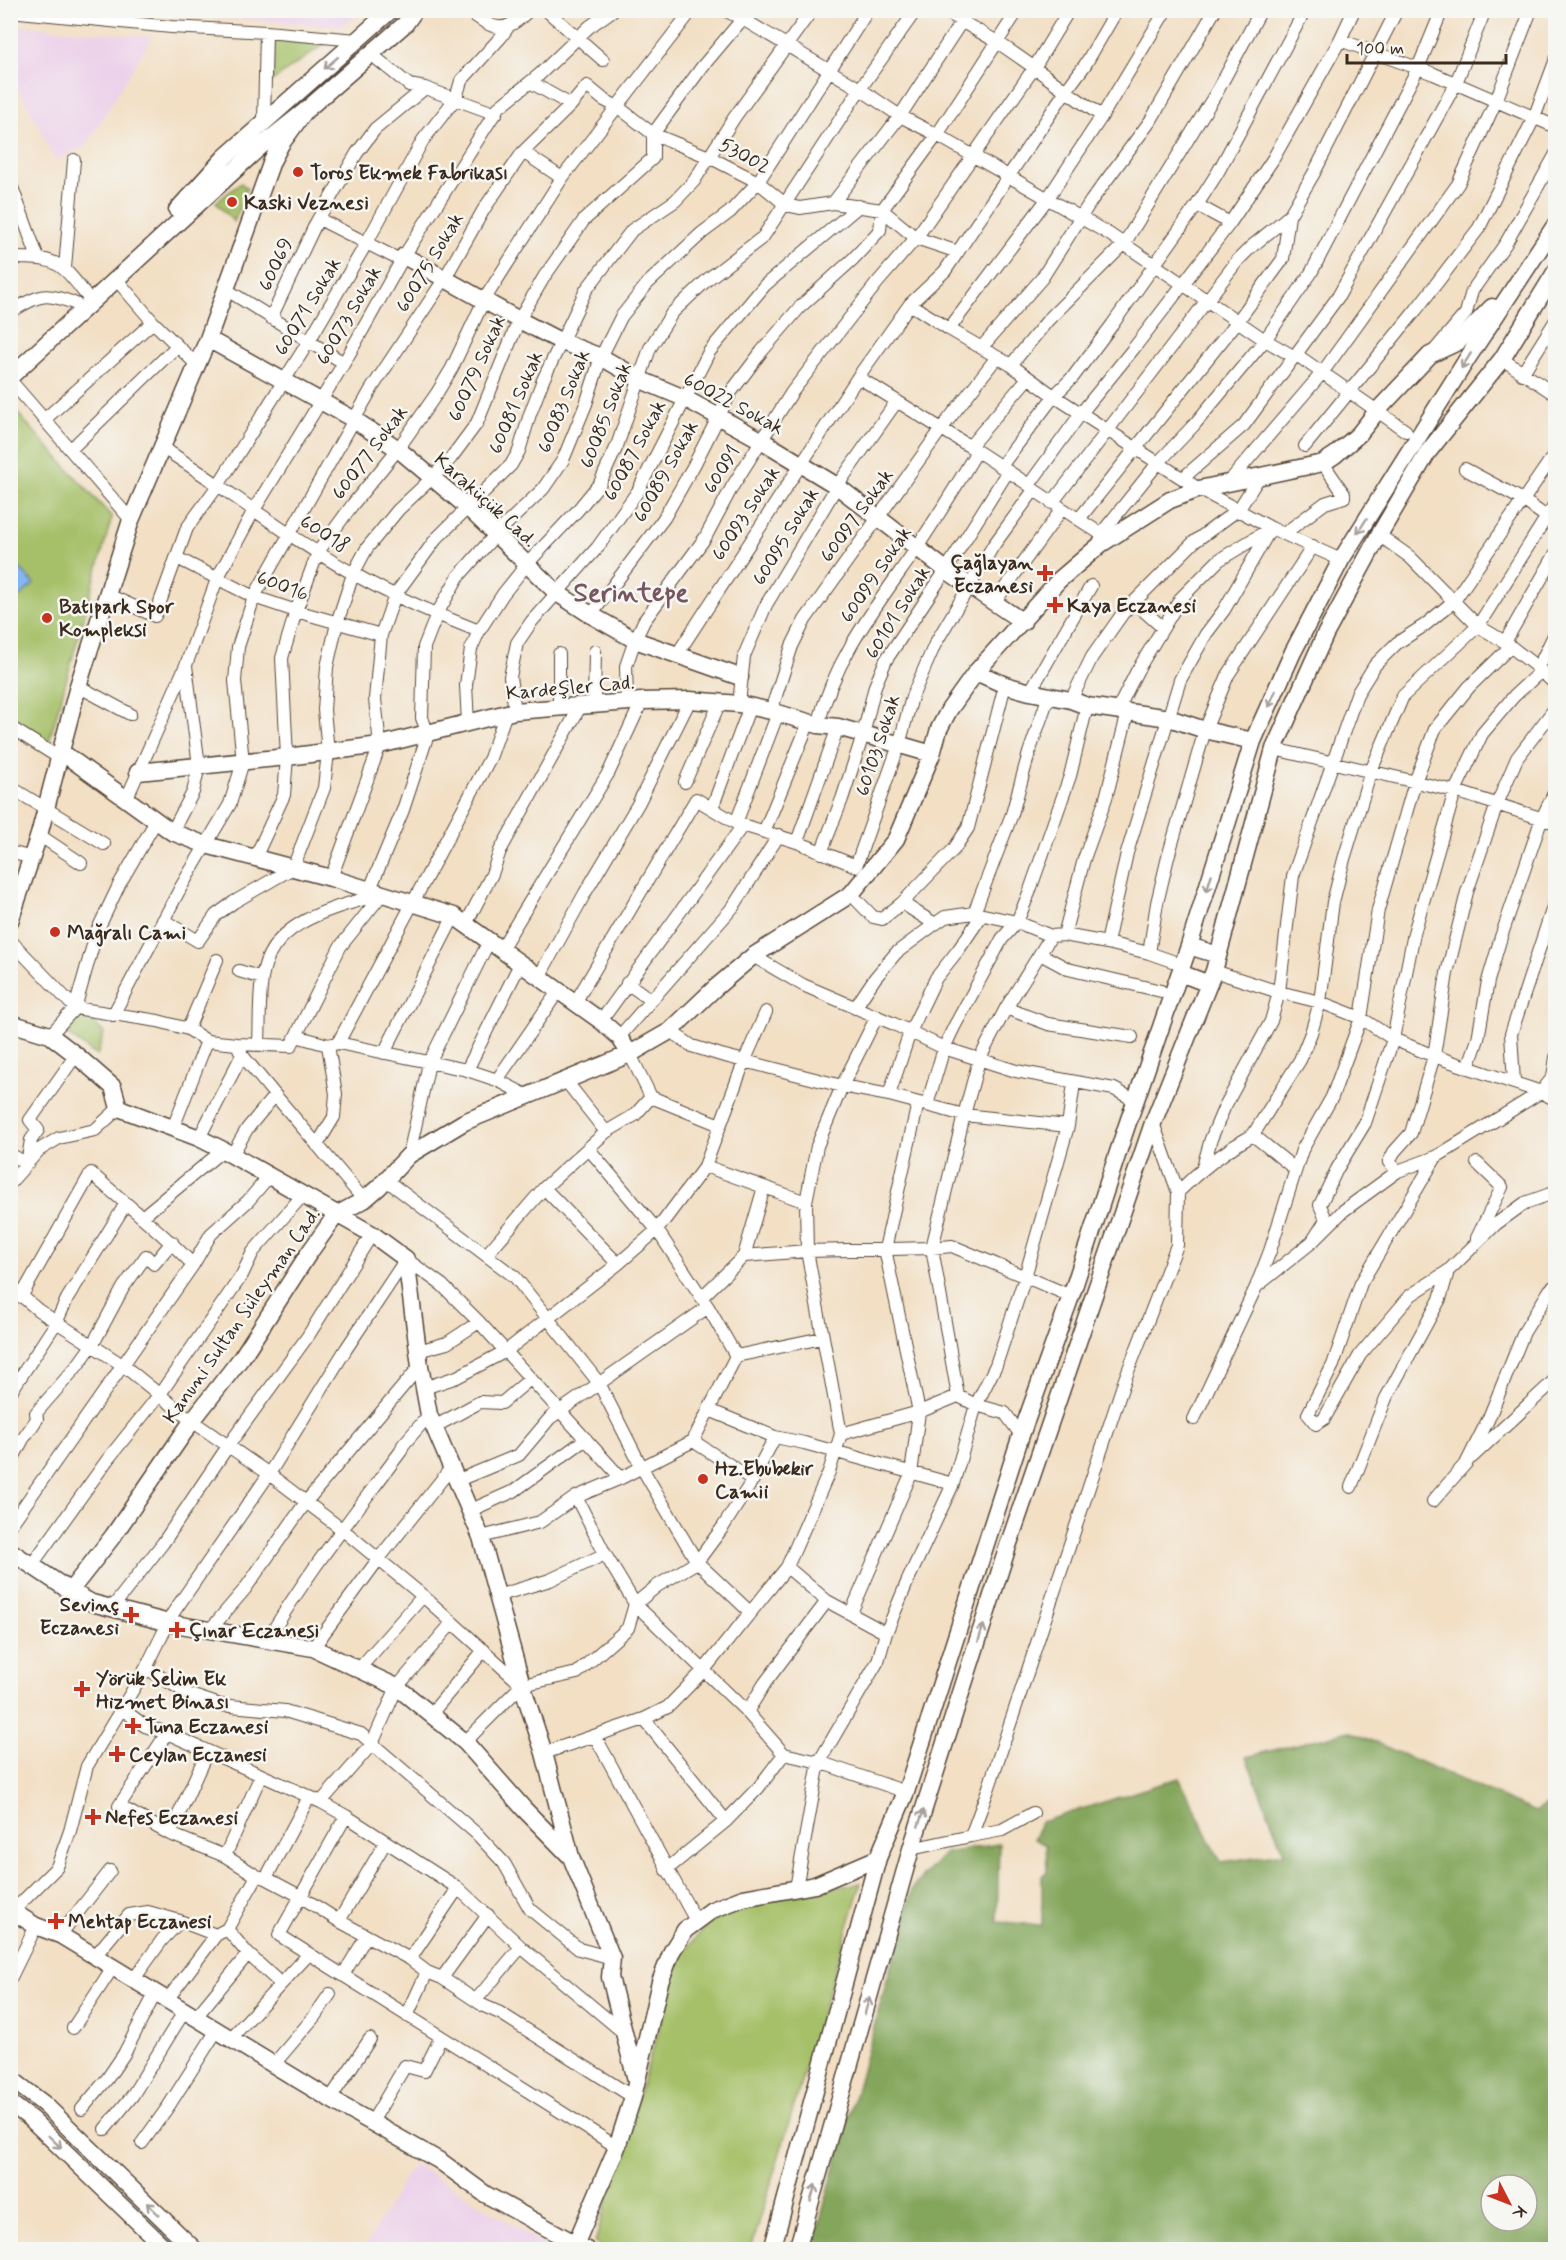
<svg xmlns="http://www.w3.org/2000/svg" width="1566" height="2260" font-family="Mynerve,sans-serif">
<rect width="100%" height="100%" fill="#f6f6f2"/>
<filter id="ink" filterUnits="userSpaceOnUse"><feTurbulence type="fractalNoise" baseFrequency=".0167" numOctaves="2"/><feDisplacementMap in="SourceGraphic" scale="12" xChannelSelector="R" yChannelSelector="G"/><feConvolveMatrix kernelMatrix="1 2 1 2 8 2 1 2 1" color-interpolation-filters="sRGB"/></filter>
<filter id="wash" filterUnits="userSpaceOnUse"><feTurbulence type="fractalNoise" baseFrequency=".008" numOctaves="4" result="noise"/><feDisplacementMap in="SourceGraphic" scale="24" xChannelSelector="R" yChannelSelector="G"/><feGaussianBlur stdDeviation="1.35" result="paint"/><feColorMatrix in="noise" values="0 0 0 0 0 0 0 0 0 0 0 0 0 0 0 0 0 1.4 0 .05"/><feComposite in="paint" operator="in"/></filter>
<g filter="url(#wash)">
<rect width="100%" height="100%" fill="#f2dfc4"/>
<path fill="#ecd1ea" d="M128,11L364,10V11L340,26Z
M11,25L152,37L86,146L55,161L31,111L11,77Z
M413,2163L464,2194L551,2249H364Z"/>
<path fill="#a5c067" stroke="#707542" stroke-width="1.5" d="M274,41L327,42L272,81Z
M241,183L247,189L234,222L216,202Z
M10,405L112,517L48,745L11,720Z
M85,1014L104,1033L97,1056L64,1032L63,1028L73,1018Z
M861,1883L751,2249L607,2250L595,2242L680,1957L714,1916L777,1897Z"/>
<path fill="#84a65c" stroke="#60683d" stroke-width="1.5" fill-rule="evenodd" d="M1349,1731L1535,1812L1555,1800V2249H812L913,1887L945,1853L999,1844L997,1922L1042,1925V1876L1047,1873L1046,1845L1034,1839L1041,1822L1179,1778L1221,1862L1284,1853L1246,1757ZM1491,2185H1527V2221H1491Z"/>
<path fill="#84b7f1" stroke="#607088" stroke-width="1.5" d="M20,568L34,584L11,604V576Z"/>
</g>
<g filter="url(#ink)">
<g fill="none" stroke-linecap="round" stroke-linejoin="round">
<defs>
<path id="street" d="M467,10C495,30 503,36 529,10
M546,10L603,60
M724,10L741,18L860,89L900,116L937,135L1109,234L1265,340L1293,356L1301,358L1406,431
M945,10C963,24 982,32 1000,44C1035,67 1067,93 1102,116
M10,11L171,27L266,32L357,40
M1340,40L1434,74L1556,127
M371,54L409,85L425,88L496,114
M530,82L571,105L587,86L604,100L618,107L653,134L709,157L758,182L786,205L800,208L833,203L882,210L916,238L958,252
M264,122L266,32
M523,152L562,178
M10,182L38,258
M833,203L900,116L969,10
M1197,205L1230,223
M319,219L402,261
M10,258C55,258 59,259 86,295
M65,268L74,160
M117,280L153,322L197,365
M227,290L344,363
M910,304L949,329L1011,365L1054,396L1199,489L1271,528L1341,560
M10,312C40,295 43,291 76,304
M271,318L317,221L357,153L375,129L425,88
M949,329L1048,198L1102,116L1166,10
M982,347L1042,278L1091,201L1151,120L1215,10
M1434,351L1466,313L1472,291L1506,243L1556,154
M1502,359L1556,395
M1011,365L1048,320L1124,244L1218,90L1261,10
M1522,374L1556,320
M858,377L977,451L1029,485L1034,490L1101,534V540
M10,380L131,520
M45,419L153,322
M970,446L1028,378
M1305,446L1416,310L1479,228L1534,118L1556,59
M72,448L177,346
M163,448C227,489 287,537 354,574C394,597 436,614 479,631
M1001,466L1054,396L1073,377L1112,325L1197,205L1218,172L1305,10
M1465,469L1523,500L1556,524
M1183,478L1244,425L1338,297L1456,83L1485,10
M1228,483L1322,373L1458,184L1496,101L1531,10
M1029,485L1082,412L1134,348L1230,223L1273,159L1340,40L1354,10
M1052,503L1238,260L1251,247L1289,216L1314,173L1397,10
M1079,519L1237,322L1283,259L1289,216
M1285,533L1325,503L1344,497V494L1323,463
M1101,534L1158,463L1194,425L1265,340L1311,273L1418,68L1442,10
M1379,535L1410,557L1478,626L1505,642L1538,668L1556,685
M177,558L254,597L296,611L381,635
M108,595L155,616L187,528L219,484L309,341L366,244L423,140L456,98L461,81L501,37L508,27
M1134,602L1162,627
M994,603L1062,509
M591,615L664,518L694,465L731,392L762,351L800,307L853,259L880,230L882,210L937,135L1018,10
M1505,642L1556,553
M559,654V706
M676,656L858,377L910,304L945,271L1065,92L1085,65L1117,10
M1538,668L1556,631
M78,686L130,714
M1030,692L1091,586
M1071,700L1092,657L1123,613L1194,542L1239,509L1259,477
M627,702L626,666L635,640L644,621L705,538L732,487L792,392L877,283L916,238L1034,68L1069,10
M594,704L595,651
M739,704L744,656L766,605L837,486L897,401
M515,711L510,677L517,643L532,621L597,548L638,491L709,352L765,285L859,206
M771,711L792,646L805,620L942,428L997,357
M1117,711L1137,671L1181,598L1219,560L1270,529
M468,723L466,685L471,649L479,631L503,594L527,564L577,511L600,483L617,446L650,348L672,313L708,279L763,237L860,89L916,10
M818,725C835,658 875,608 914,552C936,519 957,485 977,451
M10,727L58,757
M1274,749L1455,791L1556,823
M685,782L720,702
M10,787L104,844
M126,800L186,665L217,579L254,510L344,363L404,256L498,108L539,75L589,27L613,10
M712,808L750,706
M736,823L778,713
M172,832L193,792L199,766L186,666
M764,832L809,722
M39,835L81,863
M797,842L838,727
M10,852L32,858
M821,853L842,799L863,735L875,686L886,660L946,570L1008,471
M255,858L284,795L287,757L282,658L296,611L318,552L353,504L398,449L437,393L452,368L484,300L562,178L692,10
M331,878L380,745L375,699L381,635L395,595L436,539L511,465L519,451L530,414L543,380L586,290L632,230L675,201L694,181L734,118L812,10
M370,889L403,810L428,734L422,718L424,647L437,614L458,577L496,534L543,489L563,460L586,404L601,357L621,317L648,283L702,233L730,212L758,182L868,10
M851,894L873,917L882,919L902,903L935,924L945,917L974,913L1017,922L1051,936L1064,935L1107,943L1149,953L1172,961
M902,903L954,849L968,828L1005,685
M974,913L1012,814L1029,753L1049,695
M163,920L198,941L216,915L234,902L293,868L324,788L328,752L324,710L327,667L337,623L353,574L367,548L398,510L432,478L451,458L477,423L519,320L544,277L584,220L653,158V134L702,67L750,10
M466,924L492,874L500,851L581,705
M1064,935L1084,859L1106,798L1128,712
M10,940L75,1008L158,1021L188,1029L207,1041L237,1044L291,1046L340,947L383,893
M1107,943L1127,853L1180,680L1206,634L1224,610L1271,528
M501,949L609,772L642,701
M1149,953L1157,903L1168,857L1205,730L1215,706L1228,675L1313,546
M1040,954L1068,969L1161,991
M753,956L803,985L894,1024L944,1048L1016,1071L1114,1089L1136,1101
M239,971L262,978
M1214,971L1279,992L1320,1002L1361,1018L1393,1039L1434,1056L1541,1092L1556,1100
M539,977L585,893L638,804L690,700
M627,983L651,1000
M576,1001L696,799L736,823L797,842L856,866L899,745L912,697L935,644L993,546L1034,490
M855,1008L875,978L896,953L935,924
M1006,1008L1048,1024L1132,1037
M113,1015L181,887L230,804L243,762L235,681L238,647L254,597L372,388L445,278L484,209L523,152L571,105
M601,1021L743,825
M188,1029L217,960
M670,1031L692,1046L721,1055L842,1086L889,1095L964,1115L1068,1126
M50,1035L75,1008L97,931L120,883L156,821
M296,1036L328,1045L338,1043L467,1070L497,1080L528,1096
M619,1037L733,907L779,835
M338,1043L490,758L506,713
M237,1044L242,1055L275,1095L364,1200
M259,1044C260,1022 259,1000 262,979C269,920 335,908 382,894
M384,1053L454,916
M630,1054L651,1097L720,1125
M1468,1068L1478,1039L1488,981L1501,937L1542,818L1556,789
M467,1070L520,964
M497,1080L559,990
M566,1081L606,1132
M1514,1082L1511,1034L1556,898
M889,1095L910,1032L936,978L959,949L982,915
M927,1105L944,1048L954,1027L1002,939L1017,922L1029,893L1070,776L1087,706
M173,1128L207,1041
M1253,1135L1300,1060L1311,1033L1320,1002L1333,902L1344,859L1371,771L1403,696L1478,626L1556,502
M199,1138L242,1055
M317,1145L334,1117L336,1094L328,1045
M588,1148L657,1230L708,1307L736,1356
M10,1154L27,1164L31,1140L38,1130L30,1120L76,1055
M232,1155L247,1129L275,1095
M409,1155L429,1063L489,941
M1436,1157L1361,1283L1333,1365L1308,1414L1316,1424L1324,1419L1360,1355L1411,1295L1448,1271L1496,1224L1525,1203L1556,1192
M1477,1163L1502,1187L1477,1238
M705,1166L806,1202
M1203,1167L1211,1139L1224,1108L1271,1021L1279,992L1293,876L1357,694L1375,665L1397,643L1425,625L1454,601L1556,452
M1398,1171L1389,1162L1394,1152L1411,1133L1434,1056L1447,973L1467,892L1497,804L1517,758L1556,707
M386,1180L515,1277L599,1383L642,1468L697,1562L751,1613
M10,1183L39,1150L59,1138L95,1130L119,1108
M544,1188L618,1264
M1178,1192C1201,1169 1224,1151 1253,1135L1295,1169
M142,1217L223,1150
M1312,1242L1326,1220L1320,1205L1337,1169L1365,1123L1393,1039L1414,933L1455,791L1482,734L1514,696L1541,671
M486,1255L544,1188L606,1132L635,1115L651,1097
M744,1256L807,1251L932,1248L952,1246L1071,1296
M10,1286L38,1310L124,1366L192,1421L269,1474L343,1530L423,1596L522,1685
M1257,1286L1312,1242L1343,1211L1398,1171L1436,1157L1541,1092L1553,1077L1556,1057
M21,1297L91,1173C125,1204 162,1231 193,1265
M702,1297L744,1256L764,1187
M418,1351L447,1343L479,1322
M736,1356L822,1338
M424,1388L457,1377L506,1351L618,1264L657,1230L705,1166L744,1062L766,1012
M10,1393L56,1323L67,1299L125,1205
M709,1410L775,1437L804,1443L953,1484
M1194,1419L1256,1287L1270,1251L1302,1150L1332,1097L1361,1018L1378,910L1415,782L1435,729L1469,687L1510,647
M434,1427L480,1402L502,1403L530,1379
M841,1434L919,1412L958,1396
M1021,1435L1005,1413L976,1405L958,1396L932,1248L964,1115L979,1060L1006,1008L1051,936
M693,1441L753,1480
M1472,1457L1556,1379
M10,1464L23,1439L37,1419L36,1413L77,1366L93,1344L123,1288L146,1256L154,1264L172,1242
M456,1481L519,1455L550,1418L708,1307
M1351,1487L1386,1398L1440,1299L1448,1271
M576,1497L605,1554L635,1604L747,1712L784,1754L819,1762L906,1792
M1433,1501L1467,1462L1488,1420L1524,1332L1550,1290L1556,1285
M469,1511L514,1491L586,1439
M10,1526L193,1265L211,1234L248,1201L270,1175
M481,1537L540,1522L576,1497L621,1478L693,1441L736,1356
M31,1566L108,1459L160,1394L242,1275L253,1252L303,1195
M787,1567L827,1601L886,1633
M497,1596L550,1580L605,1554
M112,1608L163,1543L228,1446L308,1336L372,1234
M851,1613L911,1474L919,1412L885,1249L918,1103
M209,1631L245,1589L306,1502L420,1366
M267,1641C306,1574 355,1513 401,1451L403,1445L429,1415
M313,1648L377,1561L451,1468
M146,1668L190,1695L220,1705L285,1711L361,1734L477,1834L504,1863L530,1909L579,1949L612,1958
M358,1670L423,1596
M122,1709L145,1726L167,1733L261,1775L321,1802L346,1816L458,1888L521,1947L625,2034
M747,1712L765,1683L827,1601
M431,1714L484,1650
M644,1719L726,1821
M167,1733L119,1806L170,1834L225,1856L257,1876L266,1878L300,1896L339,1921L410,1959L427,1972L442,1978L484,2006L500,2013L633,2097
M595,1736L696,1921
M465,1742L522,1685L577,1673L628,1628L635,1604L657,1586L697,1562L723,1527L749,1486L775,1437
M544,1753L644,1719L668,1707L704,1670L787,1567L829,1472L841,1434L807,1251L806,1202L817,1146L842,1086L877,1016
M321,1802L372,1744L397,1687L452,1623
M346,1816L279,1935L617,2147
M170,1834L207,1752
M971,1836L1002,1830L1033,1813
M911,1849L971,1836L989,1787L1125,1379L1177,1245L1178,1192L1153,1123
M225,1856L261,1775
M666,1870L726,1821L759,1787L784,1754
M266,1878L309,1797
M796,1888L819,1762L878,1661L886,1633L908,1580L953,1484L976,1405L996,1365L1025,1277L1068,1126L1074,1083
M12,1912L57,1867L70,1831L87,1766L146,1668L173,1613L269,1474L346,1349L406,1259L442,1285L479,1322L621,1478
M339,1921L385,1843
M227,1929L248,1954L281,1984
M60,1935L110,1871
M95,1956L129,1915L148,1912L180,1921L216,1935
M410,1959L458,1888
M343,1975L366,1937
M442,1978L488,1915
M10,1979L36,1926
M134,1979L162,1940L180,1921
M167,2000L216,1935L227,1929L257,1876
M476,2000L521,1947
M407,2016L427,1972
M196,2017L248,1954
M73,2028L113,1967
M230,2039L309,1954
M274,2064L314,2017L330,1994
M330,2099L370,2039
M82,2109L107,2079L124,2054L156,1992
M372,2122L405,2066L424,2071L441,2037
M105,2129L132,2096L185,2010
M142,2143L168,2107L217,2030"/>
<path id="secondary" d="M177,210L225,157L391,10
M404,256L519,320L562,342L601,357L641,380L684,398L761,440L837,486L946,570L1023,622
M208,339L353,419L398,449L467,507L557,593L591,615L635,640L740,677
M10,377L260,147L305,111L405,24L415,10
M976,672L1005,685L1030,692L1071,700L1087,706L1169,718L1205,730L1253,741
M60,751L172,832L206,845L331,878L454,916L601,1021L619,1037L630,1054
M138,772L287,757L380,745L515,711L642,701L690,700L739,704L771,711L818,725L838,727L932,754
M10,921L39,835L78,686L131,520L208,339L272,161L281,144L305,111
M1189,946L1218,955
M1180,973L1209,984
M10,1023L50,1035L76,1055L113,1087L119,1108L199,1138L223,1150L372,1234L406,1259L420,1366L429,1415L481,1537L522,1685L544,1753L571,1857L612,1958L610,1977L636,2080
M10,1551L70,1591L92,1603L169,1623L313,1648L397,1687L465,1742L524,1809L569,1855
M70,1591L113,1536L192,1421L242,1357L309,1253L336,1215L364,1200L379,1187L409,1155L464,1122L630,1054L670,1031L715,988L753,956L851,894L896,839L932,754L939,729L949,710L976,672L1059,580L1101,544L1170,500L1199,489L1323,463L1335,455L1359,434L1378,410L1430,355L1458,342L1492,307
M10,1910L36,1926L60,1935L330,2099L440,2161L485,2194L587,2250
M10,2078L44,2104L195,2250
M10,2103L31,2119L167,2250
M576,2243L617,2147L633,2097L660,1982L672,1951L685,1930L712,1910L743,1898L815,1885L878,1858
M772,2250L878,1858L906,1792L1021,1435L1071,1296L1125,1131L1189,946L1253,741L1293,652L1341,560L1469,356L1556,224
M797,2250L911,1849L1008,1546L1153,1123L1214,971L1274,749L1325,635L1379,535L1428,452L1502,359L1556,271"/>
</defs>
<use href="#street" stroke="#564537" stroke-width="14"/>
<use href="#secondary" stroke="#564537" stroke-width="19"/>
<use href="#street" stroke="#fff" stroke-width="12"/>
<use href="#secondary" stroke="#fff" stroke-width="16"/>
</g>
<defs><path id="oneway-shaft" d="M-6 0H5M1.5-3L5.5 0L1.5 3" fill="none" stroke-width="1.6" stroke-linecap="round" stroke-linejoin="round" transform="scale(1.5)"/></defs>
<g stroke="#a79f9a">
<use href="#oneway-shaft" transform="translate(331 63) rotate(139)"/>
<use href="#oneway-shaft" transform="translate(1466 361) rotate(122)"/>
<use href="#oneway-shaft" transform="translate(1362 526) rotate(122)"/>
<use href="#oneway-shaft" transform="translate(1272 699) rotate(114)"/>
<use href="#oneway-shaft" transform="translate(1209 883) rotate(107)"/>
<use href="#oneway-shaft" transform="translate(981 1633) rotate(-72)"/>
<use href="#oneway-shaft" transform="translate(921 1818) rotate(-72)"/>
<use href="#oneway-shaft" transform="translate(867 2006) rotate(-74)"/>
<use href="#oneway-shaft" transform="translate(55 2142) rotate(44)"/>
<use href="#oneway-shaft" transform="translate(813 2193) rotate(-74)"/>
<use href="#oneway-shaft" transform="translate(153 2209) rotate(-136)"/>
</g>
</g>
<g fill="#c8321e" stroke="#f6f6f2" stroke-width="2">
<circle cx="298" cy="172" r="6"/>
<circle cx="232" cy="202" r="6"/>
<path d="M1042 564h6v6h6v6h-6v6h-6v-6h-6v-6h6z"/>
<path d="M1052 596h6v6h6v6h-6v6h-6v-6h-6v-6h6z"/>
<circle cx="47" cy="618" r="6"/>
<circle cx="55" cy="932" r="6"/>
<circle cx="703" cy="1479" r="6"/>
<path d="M128 1606h6v6h6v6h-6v6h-6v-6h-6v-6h6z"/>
<path d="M174 1621h6v6h6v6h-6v6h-6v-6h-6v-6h6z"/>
<path d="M79 1680h6v6h6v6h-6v6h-6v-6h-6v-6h6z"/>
<path d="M130 1717h6v6h6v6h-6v6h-6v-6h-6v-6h6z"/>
<path d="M114 1745h6v6h6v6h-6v6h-6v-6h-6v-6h6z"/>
<path d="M90 1808h6v6h6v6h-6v6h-6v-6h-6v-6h6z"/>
<path d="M53 1912h6v6h6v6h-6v6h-6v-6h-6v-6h6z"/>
</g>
<g text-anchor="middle" stroke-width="5" stroke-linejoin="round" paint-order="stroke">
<g font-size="20" fill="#3b2a1e" stroke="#f6f6f2">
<text transform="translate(745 155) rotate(28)" y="7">53002</text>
<text transform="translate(429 262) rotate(-59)" y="7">60075 Sokak</text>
<text transform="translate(275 264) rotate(-65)" y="7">60069</text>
<text transform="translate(307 306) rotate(-59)" y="7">60071 Sokak</text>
<text transform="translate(348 315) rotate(-60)" y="7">60073 Sokak</text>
<text transform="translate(476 368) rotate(-66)" y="7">60079 Sokak</text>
<text transform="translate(563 401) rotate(-68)" y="7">60083 Sokak</text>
<text transform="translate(515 402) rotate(-67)" y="7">60081 Sokak</text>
<text transform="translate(734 403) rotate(28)" y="7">60022 Sokak</text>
<text transform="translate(605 415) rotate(-69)" y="7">60085 Sokak</text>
<text transform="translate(634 450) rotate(-62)" y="7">60087 Sokak</text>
<text transform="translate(369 452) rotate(-53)" y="7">60077 Sokak</text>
<text transform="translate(721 469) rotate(-59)" y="7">60091</text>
<text transform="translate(665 471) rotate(-61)" y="7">60089 Sokak</text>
<text transform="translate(486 499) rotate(42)" y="7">Karaküçük Cad.</text>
<text transform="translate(745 513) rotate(-57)" y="7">60093 Sokak</text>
<text transform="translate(856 515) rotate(-54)" y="7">60097 Sokak</text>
<text transform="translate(325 533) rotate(32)" y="7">60018</text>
<text transform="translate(785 536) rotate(-59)" y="7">60095 Sokak</text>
<text transform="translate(875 574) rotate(-56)" y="7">60099 Sokak</text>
<text transform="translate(283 585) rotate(20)" y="7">60016</text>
<text transform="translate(897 612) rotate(-58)" y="7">60101 Sokak</text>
<text transform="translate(570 687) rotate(-5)" y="7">Kardeşler Cad.</text>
<text transform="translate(877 745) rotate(-72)" y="7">60103 Sokak</text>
<text transform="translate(241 1315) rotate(-55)" y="7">Kanuni Sultan Süleyman Cad.</text>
</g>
<g font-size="20" font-weight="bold" fill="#3b2a1e" stroke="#f6f6f2" text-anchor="start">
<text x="310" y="179">Toros Ekmek Fabrikası</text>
<text x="244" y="209">Kaski Veznesi</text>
<text x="1033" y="569" text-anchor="end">Çağlayan<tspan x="1033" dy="23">Eczanesi</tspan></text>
<text x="1067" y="612">Kaya Eczanesi</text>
<text x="59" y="613">Batıpark Spor<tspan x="59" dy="23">Kompleksi</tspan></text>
<text x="67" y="939">Mağralı Cami</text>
<text x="715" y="1475">Hz.Ebubekir<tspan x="715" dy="23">Camii</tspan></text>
<text x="119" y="1611" text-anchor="end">Sevinç<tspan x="119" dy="23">Eczanesi</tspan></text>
<text x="189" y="1637">Çınar Eczanesi</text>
<text x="96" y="1685">Yörük Selim Ek<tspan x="96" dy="23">Hizmet Binası</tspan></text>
<text x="145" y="1733">Tuna Eczanesi</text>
<text x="129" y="1761">Ceylan Eczanesi</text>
<text x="105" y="1824">Nefes Eczanesi</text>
<text x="68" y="1928">Mehtap Eczanesi</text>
</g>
<g font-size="26" font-weight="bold" fill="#775662" stroke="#f6f6f2">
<text x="631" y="601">Serintepe</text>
</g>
</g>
<rect width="1566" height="2260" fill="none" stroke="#f6f6f2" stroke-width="36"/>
<g transform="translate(1509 2203) rotate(132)"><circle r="28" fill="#f6f6f2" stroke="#aba49d" stroke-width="1.5"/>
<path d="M0-4.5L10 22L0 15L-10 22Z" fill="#c8321e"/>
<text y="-9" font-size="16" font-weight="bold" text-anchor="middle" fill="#3b2a1e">K</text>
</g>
<path d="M1347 54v9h159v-9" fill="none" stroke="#3b2a1e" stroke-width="3"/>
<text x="1356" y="54" font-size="18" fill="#3b2a1e" stroke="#f6f6f2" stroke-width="4.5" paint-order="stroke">100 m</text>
</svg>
